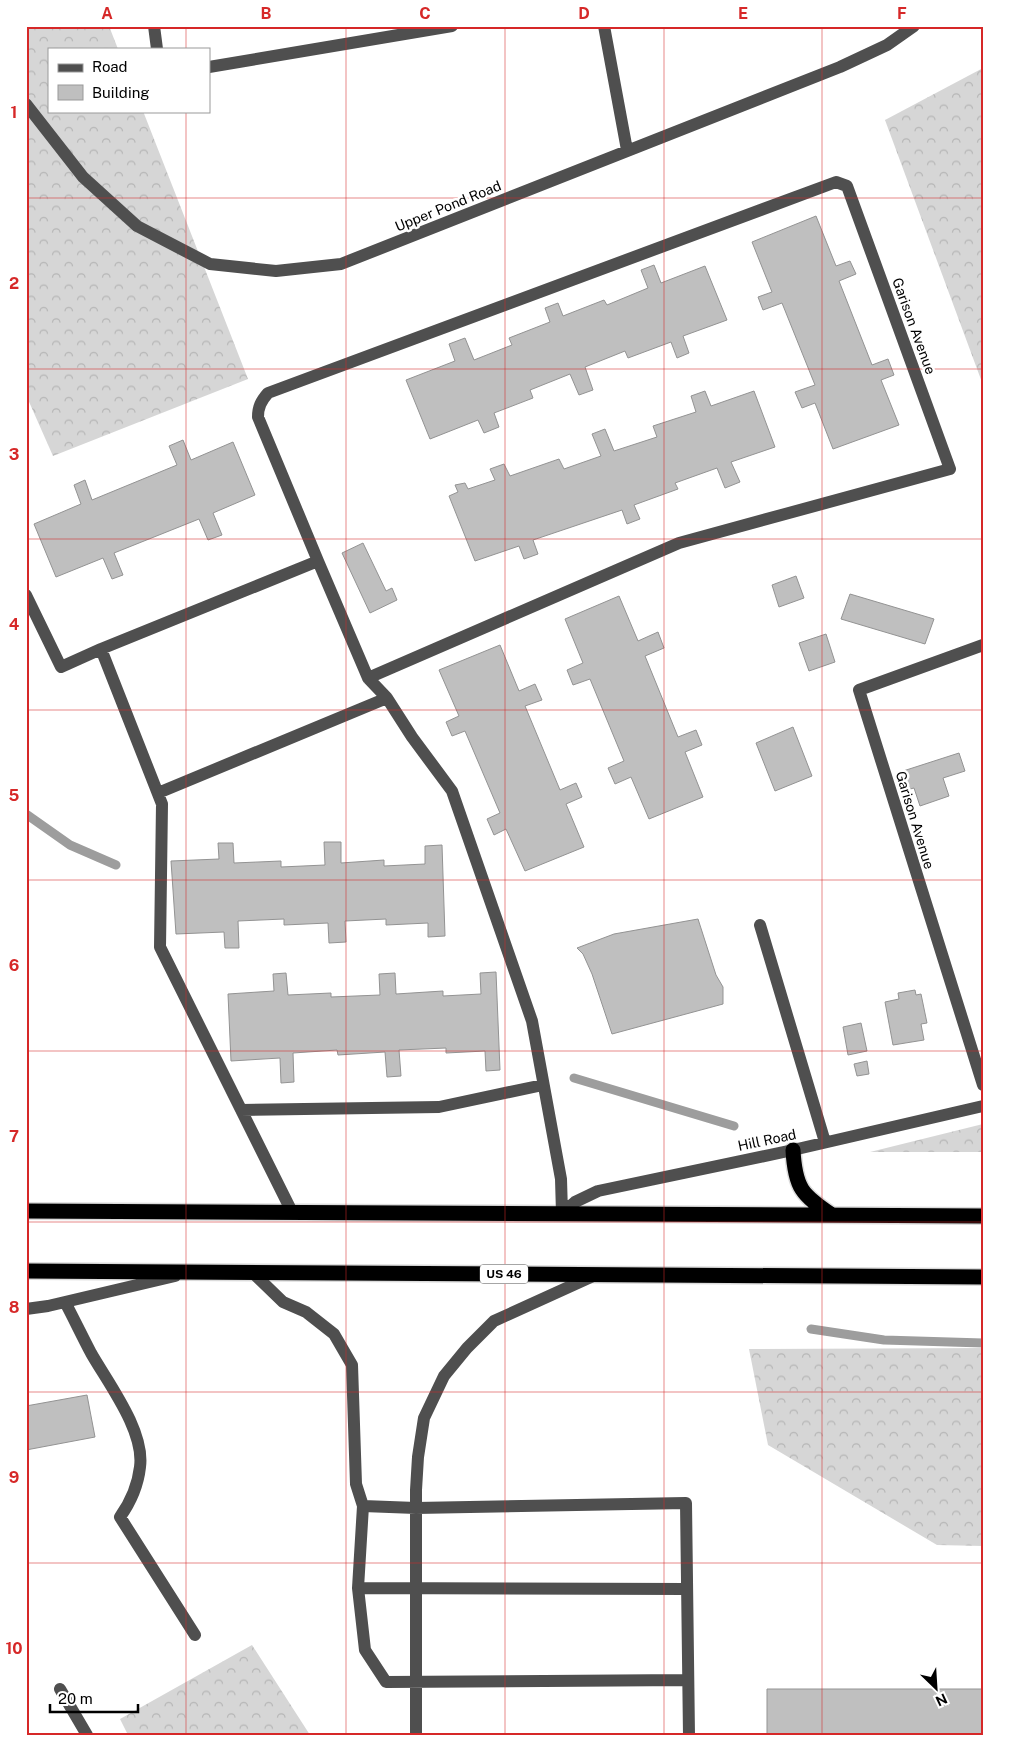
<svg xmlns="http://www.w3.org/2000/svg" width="1009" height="1761" font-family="'Public Sans',sans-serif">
<defs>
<pattern id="forest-crowns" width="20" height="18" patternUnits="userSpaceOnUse" patternTransform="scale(1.25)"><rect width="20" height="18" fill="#d6d6d6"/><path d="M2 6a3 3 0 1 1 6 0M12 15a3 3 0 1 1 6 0" fill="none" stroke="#b6b6b6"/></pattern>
</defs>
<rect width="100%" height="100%" fill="#fff"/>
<path fill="url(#forest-crowns)" d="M26,26H109L118,49H49V111H143L248,379L53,456L26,395Z
M983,68V385L885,120Z
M983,1124V1152H870Z
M983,1348V1546L937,1545L768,1445L749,1349Z
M252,1645L310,1735H128L120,1719Z"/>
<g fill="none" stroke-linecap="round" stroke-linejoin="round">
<path stroke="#9d9d9d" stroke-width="9" d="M26,814L70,845L116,865
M574,1078L734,1126
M811,1329L884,1340L983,1343"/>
</g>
<path fill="#bfbfbf" stroke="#939393" d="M816,216L836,266L850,261L856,274L839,281L872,365L888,359L894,375L881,380L899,425L833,449L815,403L802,408L795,392L815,385L782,303L763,310L758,297L772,292L752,242Z
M654,265L661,283L705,266L727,320L683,336L689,353L677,358L671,342L628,358L625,351L585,367L593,390L579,395L570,374L530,390L533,398L494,413L499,427L484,433L478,420L430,439L406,380L455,361L449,344L465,338L474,360L512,345L509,338L550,322L545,308L558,303L563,316L604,300L607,305L648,288L641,270Z
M705,391L711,406L754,391L775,447L731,462L740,482L725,488L717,468L675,483L678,489L634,505L640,519L627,524L622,510L533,540L538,554L524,559L519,546L475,561L449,496L458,492L455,485L465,483L468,489L495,480L490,469L504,464L510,476L559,459L564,469L601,456L592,434L605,429L614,451L657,437L653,426L696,412L691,396Z
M183,440L191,460L233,442L255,495L213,513L222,535L208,540L199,519L114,553L123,575L112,579L103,558L56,577L34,524L81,504L74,485L85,480L92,500L177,465L169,446Z
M363,543L386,591L392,588L397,600L370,613L342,553Z
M796,576L804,598L779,607L772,585Z
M850,594L934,619L925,644L841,619Z
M619,596L638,641L658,632L664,648L645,656L678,737L696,730L702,745L685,752L703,797L649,819L631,777L615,784L608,768L624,761L590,679L573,685L567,670L583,663L565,619Z
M826,634L835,662L809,671L799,643Z
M500,645L519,691L535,684L542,700L525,706L560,790L576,783L582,797L566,804L584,847L525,871L506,829L494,835L487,819L500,813L465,731L452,736L446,722L459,716L439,670Z
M793,727L812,776L775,791L756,743Z
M959,753L965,771L943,778L949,796L920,806L914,788L906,790L900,772Z
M324,842H341V863L384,860V866L425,864V846L442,845L445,936L428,937V923L386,925V919L345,921L346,942L329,943L328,923L284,925V919L238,921L239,948H225L224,932L176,934L171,861L219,859L218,843H233L234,863L281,861V867L325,865Z
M698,919L716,975L723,987V1004L612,1034L592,974L583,954L577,948L614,934Z
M496,972L500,1070L486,1071L485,1051L446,1053V1048L399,1050L401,1076L387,1077L385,1052L338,1055L337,1050L293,1053L294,1082L281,1083L280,1058L231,1061L228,994L274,991L273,974L286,973L288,995L331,993V997L380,995L379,974L395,973L396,994L443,991V996L481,994L480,973Z
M915,990L916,995L921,994L927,1023L921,1024L924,1040L893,1045L885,1002L899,999L898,993Z
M861,1023L867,1051L848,1055L843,1027Z
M867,1061L869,1074L857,1076L854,1064Z
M87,1395L95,1437L26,1450V1406Z
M767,1689H983V1735H767Z"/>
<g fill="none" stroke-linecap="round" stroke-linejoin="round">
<defs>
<path id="highway" d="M793,1150C795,1188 802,1195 832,1215
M26,1211L983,1216
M26,1271L983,1277"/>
</defs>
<use href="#highway" stroke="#dbdbdb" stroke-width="18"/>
<path stroke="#4f4f4f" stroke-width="12" d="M154,26L157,49
M604,26L627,150
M209,67L452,26
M26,104L83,177L137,226L210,264L276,271L341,264L840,67L887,45L914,26
M318,561L258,417C258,407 261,401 268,393L836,182L847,186L950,469L679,543L368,678
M26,595L61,667L101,649L162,804L160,947L292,1212
M983,645L859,690L983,1085
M101,649L318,561L368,678L387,698
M158,793L387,698L412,737L452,791L532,1021L561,1179L562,1213
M760,925L825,1142
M241,1110L439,1107L543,1085
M562,1213L575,1202L598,1191L793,1150L983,1106
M252,1272L283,1302L306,1312L334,1334L352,1365L356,1484L363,1506L358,1588L365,1650L386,1682L688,1680
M65,1302C74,1319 82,1336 91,1353C108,1383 145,1431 140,1467C138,1485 130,1503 120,1517L195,1635
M26,1309L48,1306L175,1276
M363,1506L416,1508L686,1503L689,1735
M358,1588L687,1589
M60,1689L87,1735
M416,1735V1490L418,1457L424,1418L444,1376L467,1348L494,1321L593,1276"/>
<use href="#highway" stroke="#000" stroke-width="15"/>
</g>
<path fill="none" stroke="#d62828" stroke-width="1" stroke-opacity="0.55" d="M186,26V49M346,26V1735M505,26V1735M664,26V1735M822,26V1735M186,111V1735M26,198H983M26,369H983M26,539H983M26,710H983M26,880H983M26,1051H983M26,1222H983M26,1392H983M26,1563H983"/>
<g text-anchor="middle" stroke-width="5" stroke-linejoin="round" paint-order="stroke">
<rect fill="#fff" stroke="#4c4c4c" stroke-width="1" x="480" y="1264.5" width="48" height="19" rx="4"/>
<g font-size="12" font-weight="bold" fill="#000">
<text x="504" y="1278">US 46</text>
</g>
<g font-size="14" fill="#000" stroke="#fff">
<text transform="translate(448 206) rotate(-22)" y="5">Upper Pond Road</text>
<text transform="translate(914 326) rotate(70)" y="5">Garison Avenue</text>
<text transform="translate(915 820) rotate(73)" y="5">Garison Avenue</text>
<text transform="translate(767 1140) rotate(-12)" y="5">Hill Road</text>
</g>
</g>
<rect width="1009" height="1761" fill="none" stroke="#ffffff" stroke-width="55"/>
<rect x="48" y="48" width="162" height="65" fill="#ffffff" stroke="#999999"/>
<rect x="58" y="64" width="25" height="8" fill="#4f4f4f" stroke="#999999"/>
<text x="92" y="72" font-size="15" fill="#000000">Road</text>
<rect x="58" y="85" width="25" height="15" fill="#bfbfbf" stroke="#999999"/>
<text x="92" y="98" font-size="15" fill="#000000">Building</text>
<g transform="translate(936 1688) rotate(155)" stroke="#ffffff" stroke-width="4" paint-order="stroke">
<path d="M0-4L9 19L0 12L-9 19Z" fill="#000000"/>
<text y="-8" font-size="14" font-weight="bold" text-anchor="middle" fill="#000000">N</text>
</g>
<path d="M50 1704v8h88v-8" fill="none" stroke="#000000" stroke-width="2.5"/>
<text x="58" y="1704" font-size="15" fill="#000000" stroke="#ffffff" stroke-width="4" paint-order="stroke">20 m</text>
<rect x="28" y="28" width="954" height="1706" fill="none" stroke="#d62828" stroke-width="2"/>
<g font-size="16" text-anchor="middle" font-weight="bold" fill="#d62828">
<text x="107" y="19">A</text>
<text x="266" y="19">B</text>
<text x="425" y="19">C</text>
<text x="584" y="19">D</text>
<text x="743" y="19">E</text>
<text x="902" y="19">F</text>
<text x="14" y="118">1</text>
<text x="14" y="289">2</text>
<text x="14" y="460">3</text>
<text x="14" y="630">4</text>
<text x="14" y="801">5</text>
<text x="14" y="971">6</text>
<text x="14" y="1142">7</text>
<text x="14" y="1313">8</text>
<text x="14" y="1483">9</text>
<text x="14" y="1654">10</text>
</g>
</svg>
